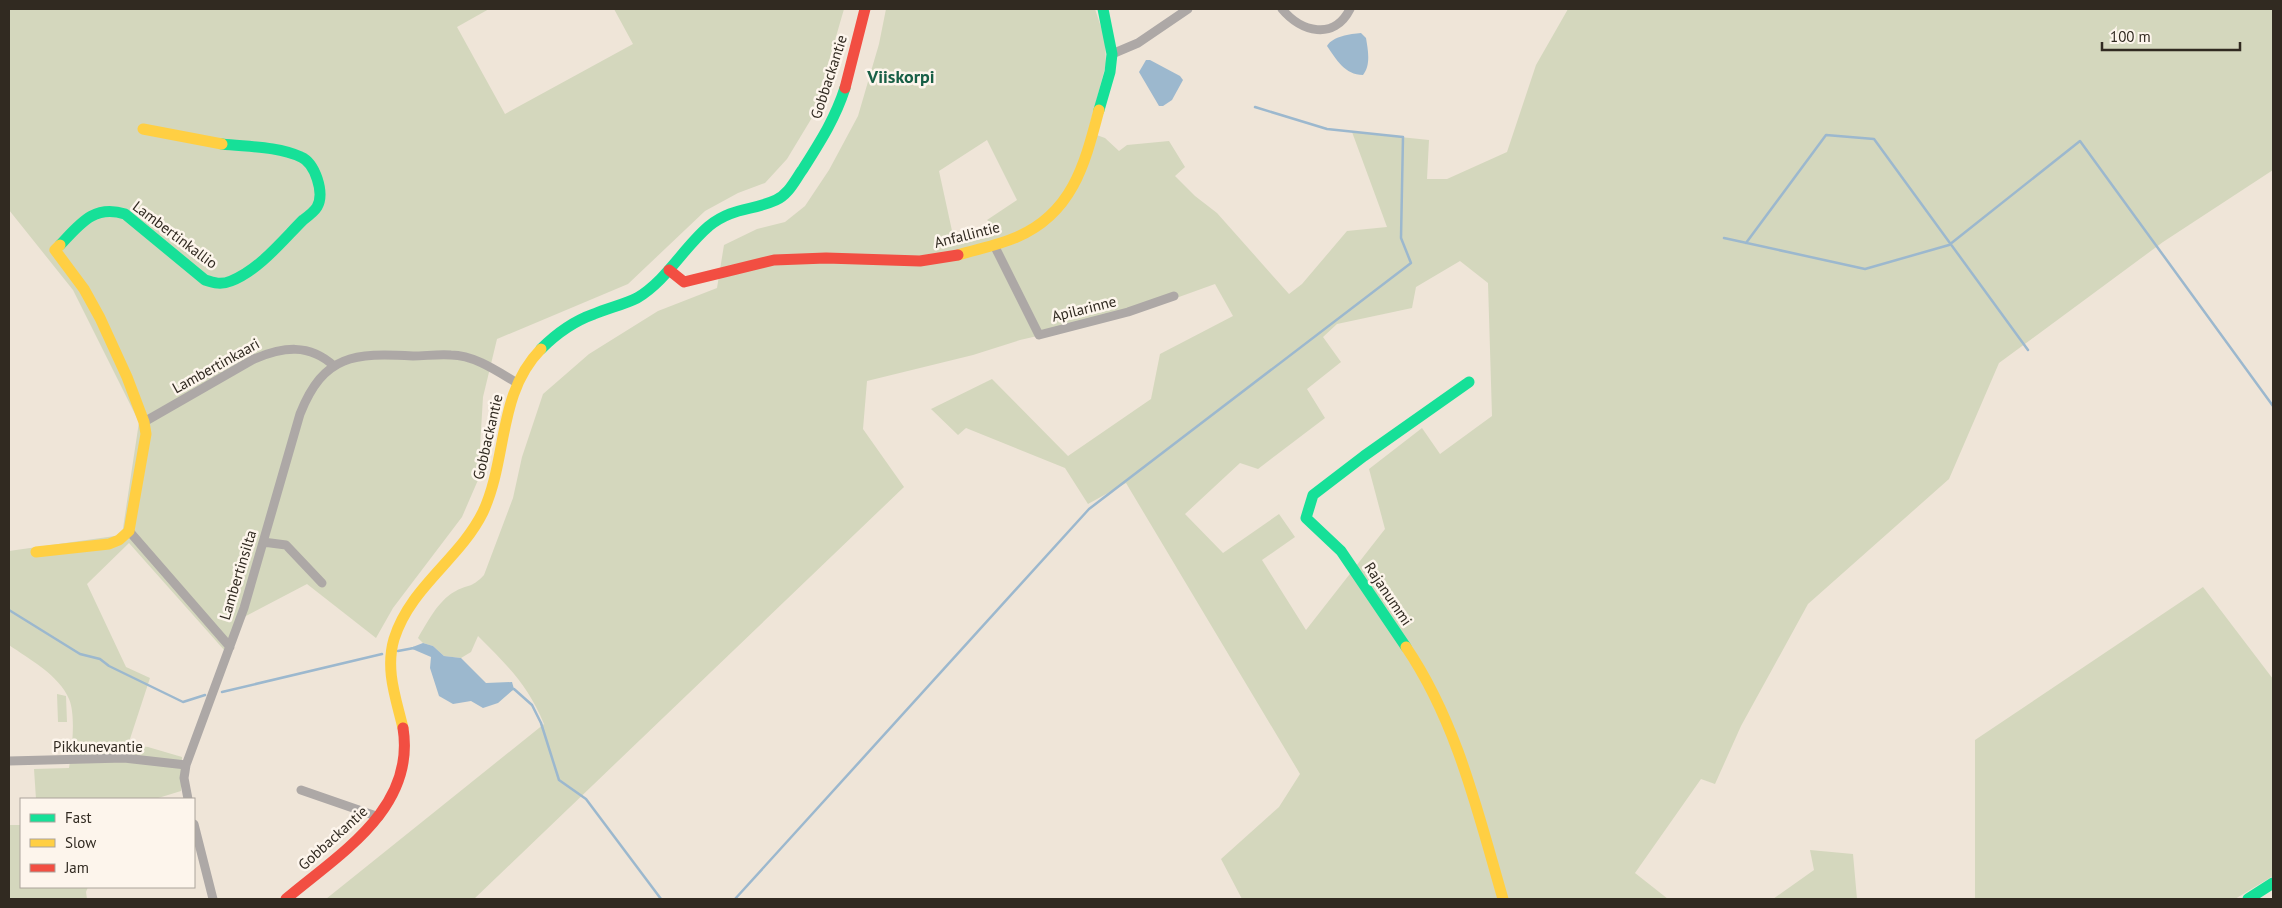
<svg xmlns="http://www.w3.org/2000/svg" width="2282" height="908" font-family="'PT Sans',sans-serif">
<rect width="100%" height="100%" fill="#efe5d8"/>
<path fill="#d4d7bd" fill-rule="evenodd" d="M9,9H489L457,27L505,114L633,44L614,9H844L813,116L787,159L765,183L738,193L705,211L628,284L497,339L483,397L478,480L462,517L393,608L376,638L307,584L244,617L225,651L129,543L87,584L126,667L150,678L128,745L148,747L182,757L181,791L155,799H36L34,769L69,768C72,750 76,715 69,699C59,675 29,659 9,645V551L122,535L139,422L73,290L9,210Z
M886,9H1095L1105,39L1106,64L1088,132L1105,138L1119,151L1127,145L1169,141L1185,167L1175,176L1195,196L1217,213L1289,294L1302,284L1347,231L1387,227L1352,132L1429,140L1427,179H1447L1507,152L1536,65L1568,9H2273V170L2163,242L1999,363L1949,479L1808,604L1741,726L1715,784L1701,779L1635,873L1668,899H1242L1221,859L1279,807L1300,774L1126,483L1088,504L1065,468L966,428L958,435L931,409L992,379L1068,456L1151,399L1160,354L1233,316L1215,284L1129,315L1020,340L973,355L867,381L863,429L904,487L474,899H326L544,724C528,685 507,665 478,636L471,652L461,658L444,656L433,646L423,643L418,638C427,623 438,601 454,592C467,584 471,589 484,575L513,498L522,457L543,394L589,354L658,311L717,288L724,245L757,229L785,222L805,206L829,170L858,116L879,44ZM987,140L1017,200L987,220L997,229L954,240L939,171ZM1460,261L1488,283L1492,416L1440,454L1422,428L1369,469L1385,529L1306,630L1262,560L1295,537L1279,514L1223,553L1185,514L1240,463L1258,469L1325,418L1307,389L1341,362L1323,337L1337,324L1412,308L1416,287Z
M2203,587L2273,679V876L2235,899H1975V740Z
M57,694L66,696L67,722H58Z
M9,825H21V887H88L86,892L87,899H9Z
M1810,850L1853,854L1857,899H1773L1814,870Z"/>
<path fill="#9cb8ce" d="M1361,33L1366,38C1368,50 1371,65 1363,75C1345,75 1336,59 1327,46C1333,36 1350,34 1361,33Z
M1146,60H1150L1180,76L1183,80L1172,100L1163,106H1159L1139,72Z
M423,643L433,646L444,656L461,658L486,683L512,682L514,689L498,703L483,708L471,701L453,704L439,696L430,668L431,657L410,648Z"/>
<g fill="none" stroke-linecap="round" stroke-linejoin="round">
<path stroke="#9cb8ce" stroke-width="2.5" d="M1724,238L1865,269L1949,245L2080,141L2273,406
M1746,243L1826,135L1874,139L2028,350
M9,610L80,654L100,659L109,666L183,702L205,695
M398,651L414,648
M512,689H514L532,705L541,723L559,780L586,799L661,899
M222,692L382,654
M735,899L1089,509L1411,263L1401,238L1403,137L1327,129L1255,107"/>
<path stroke="#ada8a6" stroke-width="9" d="M1282,9C1301,32 1334,41 1350,9
M1112,54L1138,43L1188,9
M994,245L1039,335L1128,312L1174,296
M144,422L254,359C283,347 309,343 334,366
M129,531L230,647
M263,542L286,545L322,583
M9,761L124,758L186,765
M301,790L379,817
M188,799L184,778L186,765L244,608L300,414C324,354 354,353 413,356C425,356 438,354 451,355C474,355 497,371 517,383
M194,824L213,899"/>
<path stroke="#16e098" stroke-width="11" d="M1099,110L1110,72L1112,54L1103,9
M60,245C80,224 94,204 125,214L205,280C214,283 221,285 231,281C259,270 282,241 303,220C307,217 314,212 317,207C325,193 315,163 301,157C277,146 247,147 222,144
M541,349C556,334 574,321 594,314C608,308 623,305 637,298C667,280 683,248 709,226C733,207 752,211 776,200C789,194 795,180 803,169C820,142 835,119 845,88
M1406,647L1341,551L1306,518L1313,495L1364,456L1469,382
M2248,899L2273,883"/>
<path stroke="#ffcf43" stroke-width="11" d="M143,129L222,144
M958,255C978,249 999,245 1017,237C1073,213 1085,163 1099,110
M36,552L109,544L119,540L129,531L146,434L144,422L127,377L100,318L84,289L55,250L60,245
M1406,647C1457,722 1478,813 1503,899
M403,728C396,698 385,670 394,639C410,587 460,559 483,512C508,458 497,394 541,349"/>
<path stroke="#f24e42" stroke-width="11" d="M845,88L865,9
M669,270L684,282L774,260L826,258L920,261L958,255
M286,899C339,854 416,809 403,728"/>
</g>
<g text-anchor="middle" stroke-width="5" stroke-linejoin="round" paint-order="stroke">
<g font-size="15" fill="#312a21" stroke="#fdf5ec">
<text transform="translate(829 77) rotate(-72)" y="5">Gobbackantie</text>
<text transform="translate(175 235) rotate(37)" y="5">Lambertinkallio</text>
<text transform="translate(967 235) rotate(-14)" y="5">Anfallintie</text>
<text transform="translate(1084 309) rotate(-14)" y="5">Apilarinne</text>
<text transform="translate(216 366) rotate(-29)" y="5">Lambertinkaari</text>
<text transform="translate(488 437) rotate(-77)" y="5">Gobbackantie</text>
<text transform="translate(238 575) rotate(-73)" y="5">Lambertinsilta</text>
<text transform="translate(1388 594) rotate(56)" y="5">Rajanummi</text>
<text x="98" y="752">Pikkunevantie</text>
<text transform="translate(333 838) rotate(-42)" y="5">Gobbackantie</text>
</g>
<g font-size="18" font-weight="bold" fill="#185f46" stroke="#fdf5ec">
<text x="901" y="83">Viiskorpi</text>
</g>
</g>
<rect width="2282" height="908" fill="none" stroke="#312a21" stroke-width="20"/>
<rect x="20" y="798" width="175" height="90" fill="#fdf5ec" stroke="#aba49b"/>
<rect x="30" y="814" width="25" height="8" fill="#16e098" stroke="#aba49b"/>
<text x="65" y="823" font-size="15" fill="#312a21">Fast</text>
<rect x="30" y="839" width="25" height="8" fill="#ffcf43" stroke="#aba49b"/>
<text x="65" y="848" font-size="15" fill="#312a21">Slow</text>
<rect x="30" y="864" width="25" height="8" fill="#f24e42" stroke="#aba49b"/>
<text x="65" y="873" font-size="15" fill="#312a21">Jam</text>
<path d="M2102 42v8h138v-8" fill="none" stroke="#312a21" stroke-width="2.5"/>
<text x="2110" y="42" font-size="15" fill="#312a21" stroke="#fdf5ec" stroke-width="4" paint-order="stroke">100 m</text>
</svg>
